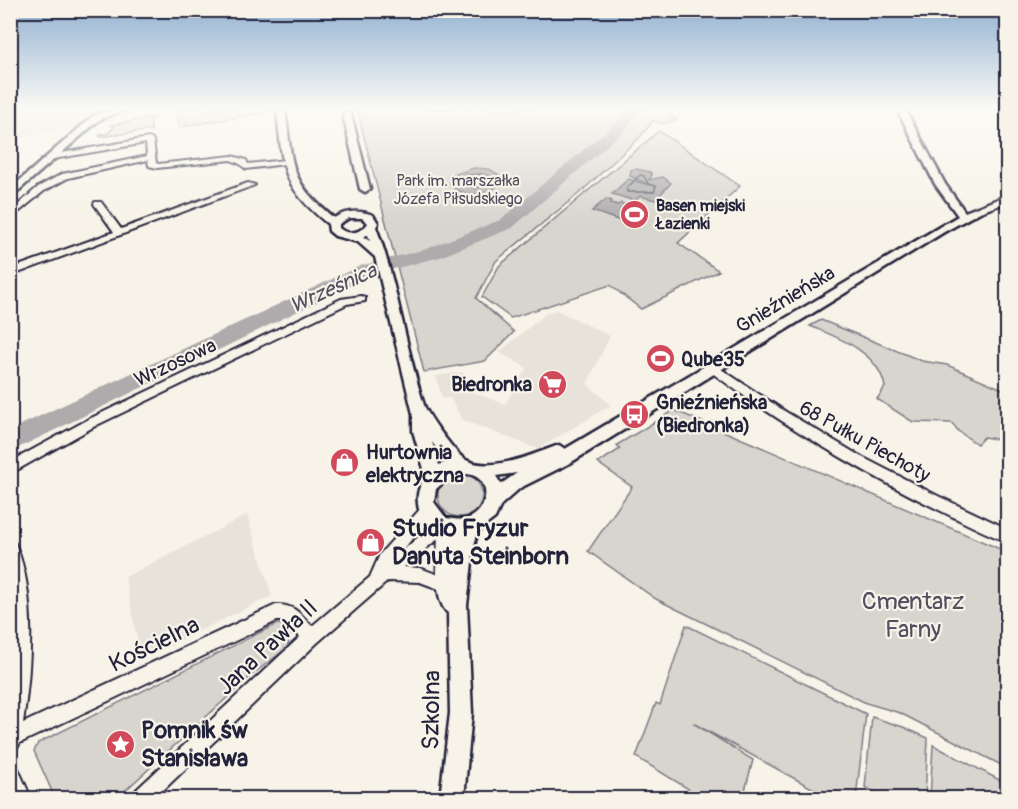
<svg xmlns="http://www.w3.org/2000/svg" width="1018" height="809" font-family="Pangolin,sans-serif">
<rect width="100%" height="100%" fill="#f7f3e8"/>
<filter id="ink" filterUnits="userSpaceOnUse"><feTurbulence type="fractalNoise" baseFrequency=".0167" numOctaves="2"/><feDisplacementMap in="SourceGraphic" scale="12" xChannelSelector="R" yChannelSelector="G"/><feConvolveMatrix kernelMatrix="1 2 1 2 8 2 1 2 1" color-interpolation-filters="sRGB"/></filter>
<g filter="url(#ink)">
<path fill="#e7e3db" d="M11,109H100L76,128L11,139Z
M557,310L610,336L587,384L611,405L538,449L462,420L450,398H442L436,376L463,372L469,391L505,404L527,368L499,352L548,312Z
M247,515L272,596L141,659L125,577Z"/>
<path fill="#d8d5cf" stroke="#7d7c85" stroke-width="1.5" d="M175,109H272L273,111L180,127Z
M357,109H673L670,116L677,120L662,124L653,121L640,137L582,191L496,261L476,298L514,332L485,361L424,372Z
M156,117L151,119V130L100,137V134H107L115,126L110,125Z
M659,131L740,186L678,243L719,271L641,309L610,285L511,318L482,297L499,266Z
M821,320L922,361L947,365L1007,391V441L984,437L977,444L958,431L952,423L913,422L877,399L885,387C879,352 839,338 810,326Z
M674,410L1007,552V768L900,713L866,703L656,599L588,551L632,487L598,463L620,449L617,445Z
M438 495a22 22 0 1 1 44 0a22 22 0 1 1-44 0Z
M277,624L284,625L291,633L287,648L253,674L117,798H55L34,751L38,743Z
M686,625L866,714L856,798H830L693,723L753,760L743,798H703L636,757L656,703L660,705Z
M872,717L903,727L928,738L925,798H886L865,787Z
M933,745L1007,784V798H930Z"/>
<path fill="#aeabad" stroke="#76747f" stroke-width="1.5" d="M474,168L489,169L499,175L500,183C489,197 462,198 450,184L453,175Z
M635,169L650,172L652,175L649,180L663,177L671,183L655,200L640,196L635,201L612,194L628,179L649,185L630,176L631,170Z
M606,199L612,201L611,203L618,205L621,203L639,211L626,223L592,211Z"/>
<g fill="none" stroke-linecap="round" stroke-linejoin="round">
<path stroke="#5a5969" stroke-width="1.5" d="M481,174L492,177L494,182L475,188L457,182L466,175Z
M640,175L644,176L648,184L656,186L654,192H627V188Z"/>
<path fill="#aeabad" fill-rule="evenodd" d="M626,109H640L627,128L512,228L440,257L374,274L10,452V430L360,266L426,249L500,220L617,122Z"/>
<defs>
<path id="minor" d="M149,138L153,140L156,163L158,164L232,156L246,160L248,164L285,160L289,162L285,164L246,169L240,164L231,160L157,168L149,166L148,160L68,178L44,191L10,219V212L38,187L62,174L147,156L146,143L53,159H50V155Z
M248,183L255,185L10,276V269L114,232L94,204L95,202H101L121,229Z
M361,296L365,297V301L347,304L97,425L10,474V462L89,419L341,299Z
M712,363L786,412L860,456L936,495L1008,529V542C983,533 960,520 937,509C856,469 780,423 708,370L706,367L708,364Z
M427,505L432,507L434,511L432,515L401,552L437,521L442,520L447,521L449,526L447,531L404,567L420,568L452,580L455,585L452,590L447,592L420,582L388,581L317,643L155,798H132L135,791L300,637L285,621H277L20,743L17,748L10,751V685L14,620L10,586V541L15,543C37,592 31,670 23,723L276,605C295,605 299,613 312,626L370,577L380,554L422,507Z
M10,764L17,766L31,798H12L10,795Z"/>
<path id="tertiary" d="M114,109H127L99,120L10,198V189L93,116Z
M277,109H285C293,164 287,180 334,218C347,210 359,210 373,215L378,223L376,227C398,285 405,347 424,405C428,416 456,455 466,460C491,473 534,454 559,445L565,449L958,216L935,184L897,109H905L945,184L965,212L1008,195V202L980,212L944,232L570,463L520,488L501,505L495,518L478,531L474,545L467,605L472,713L464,798H440L450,713L448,613C432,599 438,553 438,533C417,520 411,496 426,476L413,431V414L375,257L358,242L335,236L329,231L328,224C280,185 283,167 277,109ZM349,218H362L368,223C361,233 348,236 339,228V224ZM367,235H368L370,241L363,237ZM432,442L446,462L439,465ZM517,473L501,484L496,476ZM453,474C459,474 466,473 472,475C493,482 487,511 469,518C462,521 454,519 446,518L434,502L436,489Z
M347,111L351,114L370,189L365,192L360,189L343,114Z"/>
</defs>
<use href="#minor" stroke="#22223b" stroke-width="4"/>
<use href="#tertiary" stroke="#22223b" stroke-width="5"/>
<use href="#minor" fill="#f7f3e8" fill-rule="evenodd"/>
<use href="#tertiary" fill="#f7f3e8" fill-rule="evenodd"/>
<path stroke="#22223b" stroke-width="2" d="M10,112L26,109"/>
</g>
</g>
<linearGradient id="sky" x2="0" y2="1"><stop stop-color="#91b0d0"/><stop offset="0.49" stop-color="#fbfaf5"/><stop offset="1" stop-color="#fbfaf5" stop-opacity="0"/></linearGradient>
<rect width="1018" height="222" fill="url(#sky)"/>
<defs>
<symbol id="stadium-disc" viewBox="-11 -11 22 22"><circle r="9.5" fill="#d1495b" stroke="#f7f3e8"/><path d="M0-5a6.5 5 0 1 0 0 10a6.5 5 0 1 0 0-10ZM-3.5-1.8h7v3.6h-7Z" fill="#fff"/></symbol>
<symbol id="supermarket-disc" viewBox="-11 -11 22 22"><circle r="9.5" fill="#d1495b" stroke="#f7f3e8"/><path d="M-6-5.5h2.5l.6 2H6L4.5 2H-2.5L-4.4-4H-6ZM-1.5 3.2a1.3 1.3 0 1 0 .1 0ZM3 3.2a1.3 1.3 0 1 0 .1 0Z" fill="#fff"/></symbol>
<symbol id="bus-disc" viewBox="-11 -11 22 22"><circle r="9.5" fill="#d1495b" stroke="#f7f3e8"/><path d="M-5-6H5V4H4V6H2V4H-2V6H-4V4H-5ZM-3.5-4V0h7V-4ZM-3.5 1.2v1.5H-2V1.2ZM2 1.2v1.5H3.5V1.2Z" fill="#fff"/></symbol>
<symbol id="shop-disc" viewBox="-11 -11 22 22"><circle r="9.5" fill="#d1495b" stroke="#f7f3e8"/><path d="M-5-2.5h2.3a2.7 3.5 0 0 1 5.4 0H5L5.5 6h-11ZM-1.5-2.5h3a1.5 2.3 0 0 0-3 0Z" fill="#fff"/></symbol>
<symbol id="sight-disc" viewBox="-11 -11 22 22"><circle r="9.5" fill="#d1495b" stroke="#f7f3e8"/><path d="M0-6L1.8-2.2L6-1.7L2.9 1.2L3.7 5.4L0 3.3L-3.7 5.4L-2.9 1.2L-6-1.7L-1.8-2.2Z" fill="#fff"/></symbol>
</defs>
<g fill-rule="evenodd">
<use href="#stadium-disc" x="618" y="198" width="33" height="33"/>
<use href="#stadium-disc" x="644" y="342" width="33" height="33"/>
<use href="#supermarket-disc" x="536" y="368" width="33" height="33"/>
<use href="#bus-disc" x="618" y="398" width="33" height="33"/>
<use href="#shop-disc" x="328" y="446" width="33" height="33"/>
<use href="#shop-disc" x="354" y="526" width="33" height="33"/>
<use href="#sight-disc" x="104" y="728" width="33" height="33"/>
</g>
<g text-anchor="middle" stroke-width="4.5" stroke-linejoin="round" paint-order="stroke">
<g font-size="16" fill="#504f60" stroke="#f7f3e8">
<text x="458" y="186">Park im. marszałka<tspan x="458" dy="18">Józefa Piłsudskiego</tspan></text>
</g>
<g font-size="16" font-weight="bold" fill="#22223b" stroke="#f7f3e8" text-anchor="start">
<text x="656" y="211">Basen miejski<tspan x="656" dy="18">Łazienki</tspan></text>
</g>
<g font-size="20" fill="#22223b" stroke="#f7f3e8">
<text transform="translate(785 299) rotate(-31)" y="7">Gnieźnieńska</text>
<text transform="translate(175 362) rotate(-25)" y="7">Wrzosowa</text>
<text transform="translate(865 441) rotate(29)" y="7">68 Pułku Piechoty</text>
</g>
<g font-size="20" font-weight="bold" fill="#22223b" stroke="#f7f3e8" text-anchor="start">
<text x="681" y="366">Qube35</text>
<text x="532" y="391" text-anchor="end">Biedronka</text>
<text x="656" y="409">Gnieźnieńska<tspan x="656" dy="23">(Biedronka)</tspan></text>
<text x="366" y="459">Hurtownia<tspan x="366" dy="23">elektryczna</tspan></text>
</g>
<g font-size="21" font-style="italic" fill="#535263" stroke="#f7f3e8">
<text transform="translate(333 288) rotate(-24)" y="7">Wrześnica</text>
</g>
<g font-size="24" font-weight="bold" fill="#22223b" stroke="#f7f3e8" text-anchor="start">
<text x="392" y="536">Studio Fryzur<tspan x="392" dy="28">Danuta Steinborn</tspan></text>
<text x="141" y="738">Pomnik św<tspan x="141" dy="28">Stanisława</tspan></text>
</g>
<g font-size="24" fill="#504f60" stroke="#f7f3e8">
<text x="913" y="609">Cmentarz<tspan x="913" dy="28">Farny</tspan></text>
</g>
<g font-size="24" fill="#22223b" stroke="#f7f3e8">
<text transform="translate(154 644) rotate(-26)" y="8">Kościelna</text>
<text transform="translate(267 647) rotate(-43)" y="8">Jana Pawła II</text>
<text transform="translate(431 710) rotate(-89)" y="8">Szkolna</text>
</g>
</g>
<rect width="1018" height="809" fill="none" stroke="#f7f3e8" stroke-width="36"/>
<rect x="18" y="18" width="982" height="773" fill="none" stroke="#22223b" stroke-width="2" filter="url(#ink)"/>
</svg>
